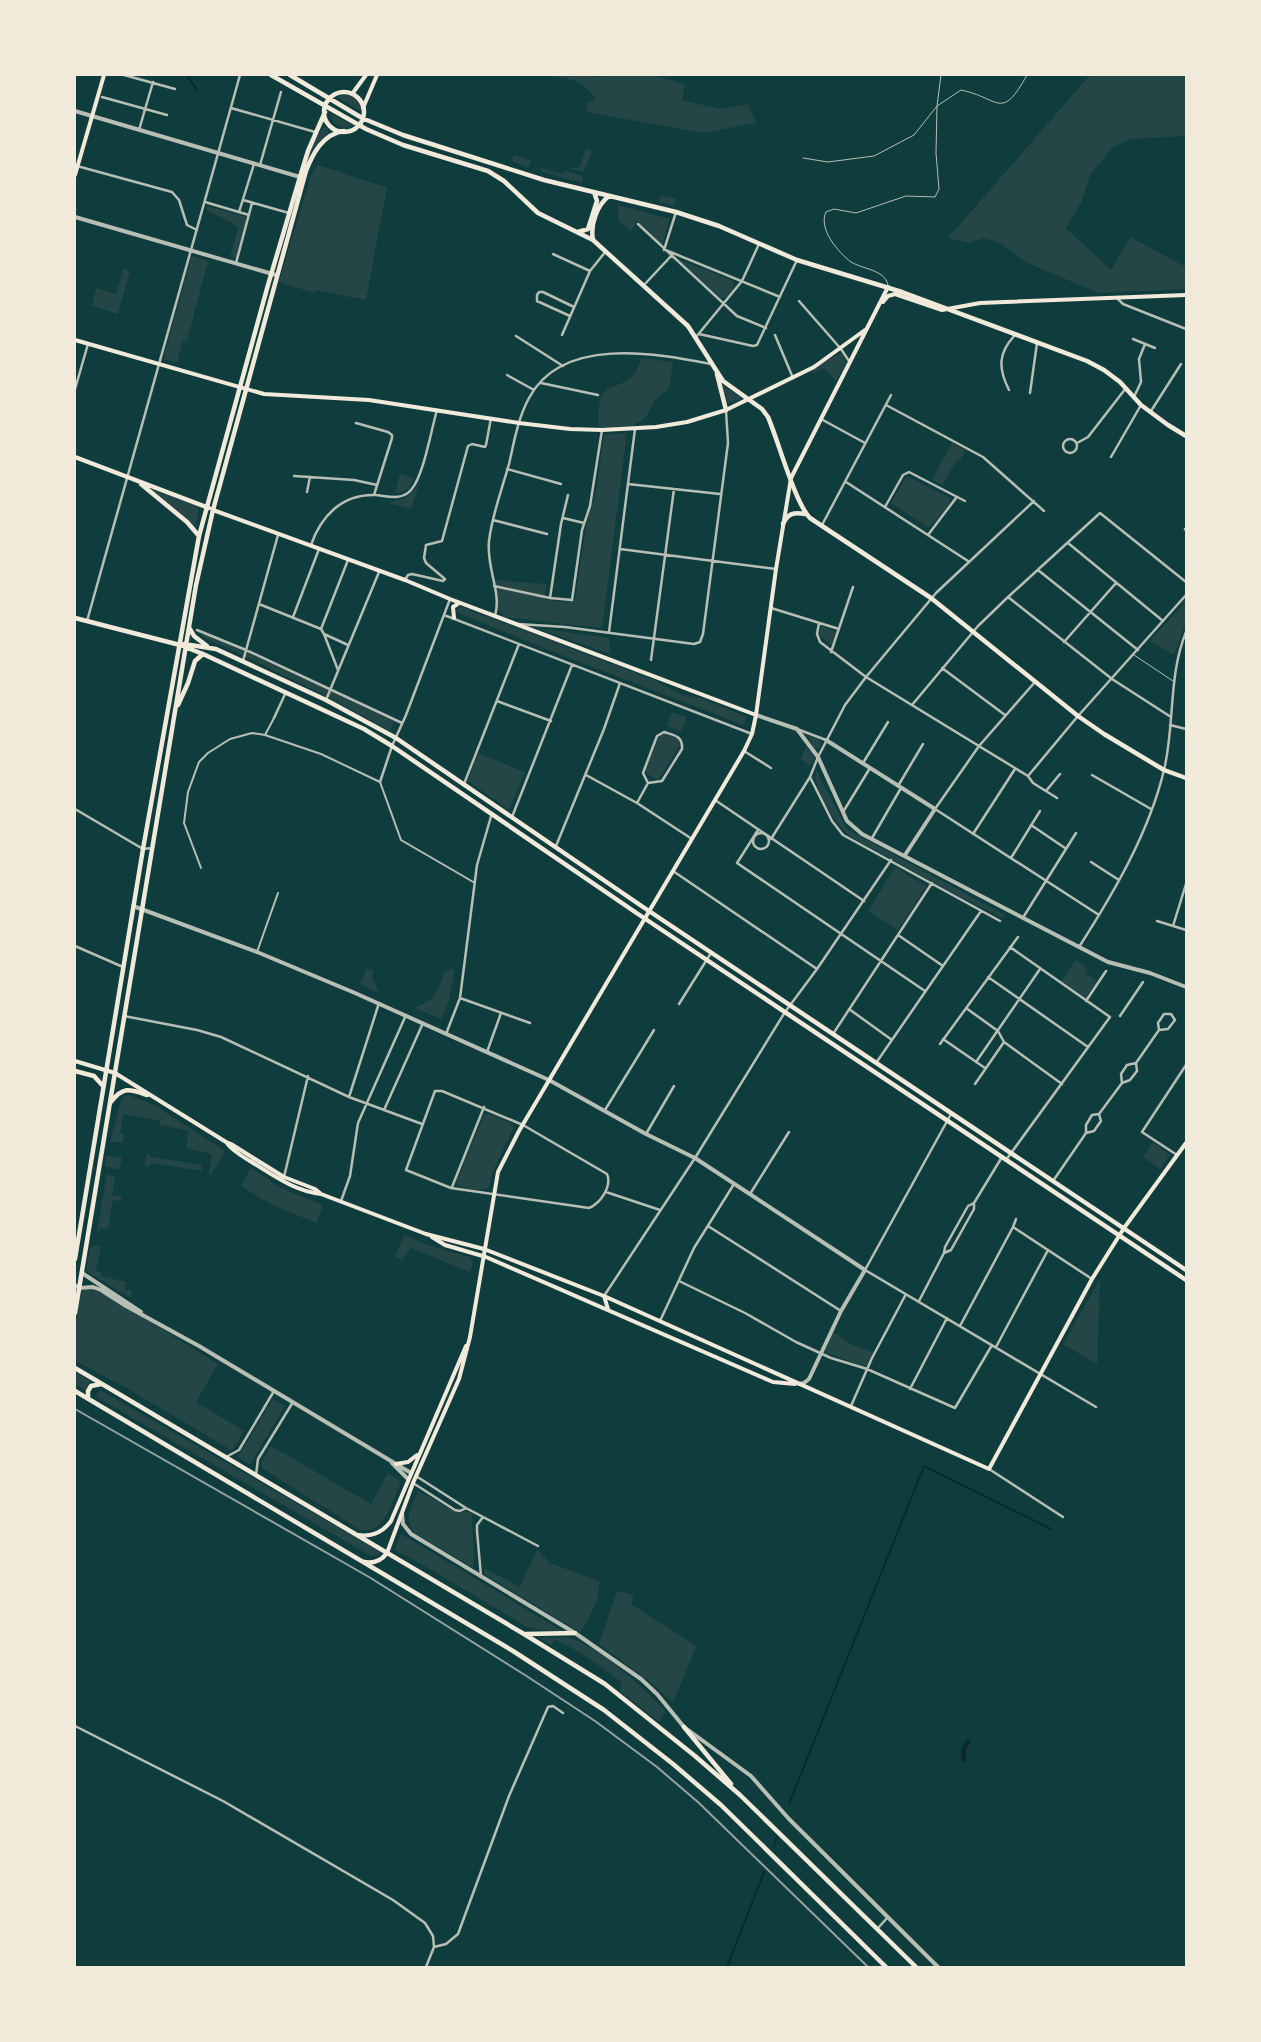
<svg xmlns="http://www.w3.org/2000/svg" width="1261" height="2042" font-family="'Exo 2',sans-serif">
<rect width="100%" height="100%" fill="#0f3d3e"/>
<path fill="#244646" d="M538,75H591L601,78L603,75H654L685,85L682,100L720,109L748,104L756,123L703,133L586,112L588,102L596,99C581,77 563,77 538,75Z
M1090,75H1186V136L1132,139L1112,148L1090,175L1082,201L1066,228L1111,270L1130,237L1186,267V289L1099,293L1027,263L1002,244L983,238L970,243L948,238Z
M345,94C356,96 361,101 362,112L337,97Z
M330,113L353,126C341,130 332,124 330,113Z
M324,126L329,132L320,141L302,175L311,147Z
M586,149L593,150L583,172L571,169V167L579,168Z
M513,155L531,160L529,168L512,161Z
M318,165C342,172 363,181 387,187L366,300L316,290L315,293L279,282L311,175Z
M541,168L563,174L564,171L583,176L582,183L540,171Z
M660,196L676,199L675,206L659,202Z
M618,205L670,219L662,245L638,221L631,231L619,221Z
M207,206L247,217L236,258L230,257L238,228L234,224L206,210Z
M192,256L208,261L187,341L182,342L177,363L163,359Z
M678,259L733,281L734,287L727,297L721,298Z
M123,269L130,271L118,314L92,306L96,288L116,294Z
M841,353L846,363L836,381L824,368L813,373L812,368Z
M642,358L673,362L669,388L655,400L646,417L630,428L599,429C598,414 596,393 612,387C620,384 628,382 633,375C637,371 639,363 642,358Z
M722,385L742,398L728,404Z
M627,433L602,628L504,617L497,607L493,585L496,580L546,584L545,600L563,602L575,600L586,526L596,492L604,435Z
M952,443L965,450L960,460L957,459L943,485L932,480Z
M400,474L414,478C410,487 406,494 395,493Z
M907,476L950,498V503L929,528L891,503Z
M420,481L411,509L388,503L405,498L416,488Z
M146,487L199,507L195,532L176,512Z
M1186,601V622L1174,655L1150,641Z
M459,606L652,679L682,695L701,698L747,717L743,725L541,647L456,612Z
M821,626L836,632L831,646L819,634Z
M536,628L609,638L610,654Z
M202,632L333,691L394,722L390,731L330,698L225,647L201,637Z
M672,712L687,717L681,731L667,726Z
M663,733L679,739L680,745L659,779H656L646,773L645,770L660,735Z
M808,736L819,739L821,743L819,748H814Z
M806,746L815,758L810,766L801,759Z
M478,753L525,772L509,810L468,781Z
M816,770L847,829L1005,915L1003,918L960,897L851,837C836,825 812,790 816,770Z
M895,867L926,886L898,930L868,911Z
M1076,960L1087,968L1086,973L1097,981L1086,998L1061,981Z
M366,969L373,970L372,977L379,993L360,984Z
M455,969L449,999L442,1019L414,1008C435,1000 438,993 444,972Z
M129,1095L156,1106L223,1150L225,1153L211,1174L209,1175L212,1154L186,1148L189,1131L160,1125V1121L124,1114L120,1133L124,1135L123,1142H110L121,1100L124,1096Z
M488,1113L512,1124L514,1127L493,1171L489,1187C483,1192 463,1189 457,1184V1181L484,1115Z
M1153,1142L1170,1155L1160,1169L1143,1157Z
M147,1153L152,1157L201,1165L202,1171L152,1163L149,1167L144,1165Z
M106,1155L122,1158L119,1170L105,1166Z
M251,1168L281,1188L323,1205L317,1223L270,1204L241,1186Z
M107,1174L115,1177L112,1195L121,1196V1201L113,1200L108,1229L100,1228L99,1232L97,1231Z
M404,1235L430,1246L470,1257L473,1262L470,1272L411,1248L402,1260L395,1257Z
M95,1245L101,1246L96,1271L101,1272V1276L126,1282L125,1289L132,1291L131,1298L86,1271L90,1249Z
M1100,1279L1097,1364L1063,1344Z
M95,1288L218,1364L196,1402L244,1431L233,1449L231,1450L130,1390L78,1362C68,1349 79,1306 81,1290Z
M833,1332L852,1345L873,1352L867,1366L864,1367L825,1352Z
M75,1372L92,1382L88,1384L85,1391L75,1384Z
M99,1391H102L381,1552L376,1556H371L98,1398L97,1394Z
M273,1399L285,1406L250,1465L238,1457Z
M271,1446L371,1504L388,1473L401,1482C393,1500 384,1535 360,1530L262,1468V1462Z
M418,1491L456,1512L461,1513L466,1511L472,1514L474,1564L472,1567L414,1533C403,1517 411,1508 418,1491Z
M401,1533L403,1535L564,1632L529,1628L416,1561L396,1551V1546Z
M537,1550L550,1563L599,1581C601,1597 589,1619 580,1632L484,1574V1568L520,1587Z
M619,1591L634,1595L631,1604L696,1646L673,1703L653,1684L599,1644L616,1594Z
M568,1637C605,1651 639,1683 666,1712L659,1722L620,1691L622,1682C599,1667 581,1650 555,1640L551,1645L539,1638Z"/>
<path fill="#0a2a2b" d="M966,1739L971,1741L966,1750V1761L961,1762V1750Z"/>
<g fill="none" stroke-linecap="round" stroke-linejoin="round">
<path stroke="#0a2a2b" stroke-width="2" d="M187,75L196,89
M789,1804L924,1466L1051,1529
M774,1846L777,1837
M727,1967L764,1872"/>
<path stroke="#b8beb3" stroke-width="1" d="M803,158L828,162L874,156L914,135L937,106L941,75
M888,286C887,270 862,269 851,262C838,252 818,229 826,212L834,209L856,213L906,196L935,197L939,189L936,153L937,106L961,90C1000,98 1001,122 1027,75
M1134,655L1173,681"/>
<path stroke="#b8beb3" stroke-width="2" d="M265,735L274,718
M201,868L184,823L188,792L199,762L208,753L230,739L252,733L265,735L321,754L380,782L401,840L475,883
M257,952L278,893"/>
<path stroke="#b8beb3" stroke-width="2.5" d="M124,75L175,89
M102,97L167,115
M231,108L315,132
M139,130L153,82
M260,165L281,92
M77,166L172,192L179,200L187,225L197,230
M243,200L289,213
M205,202L249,215
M239,212L254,164
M638,224L737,316L766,328
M664,250L676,212
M668,251L780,297
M553,254L590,271
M236,263L252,203
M644,285L672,255
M1117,298L1123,304L1186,329
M799,301L841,349L849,361
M570,316L537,301V295L539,292H543L574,307
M699,334L753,346L757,345L797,260
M562,335L590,271L606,251
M775,335L793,378
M516,336L563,366
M696,337L742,281L759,244
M1133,339L1155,348
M507,375L534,390
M541,383L598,395
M75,389L88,344
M1009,390C998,368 998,353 1015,335
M1030,393L1037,343
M1134,397L1141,382L1139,359L1145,344
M886,405L983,457L1044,511
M1151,411L1181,364
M821,419L865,443
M356,423L388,432L392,435V438L374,495
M1063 446a7 7 0 1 1 14 0a7 7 0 1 1-14 0Z
M1077,443L1088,437L1126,388
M1111,457L1141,405
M507,469L561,484
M294,476L354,480L377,485
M846,482L968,561
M628,484L720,494
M307,492L310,477
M885,507L903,475L909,472L965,501
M563,518L584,523
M493,520L547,534
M822,525L891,395
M1185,529L1186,530
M928,535L956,498
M1068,543L1163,621
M311,545C321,516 342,494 375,495C388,496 401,501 411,490C424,475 431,430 437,410
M620,549L776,569
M1038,570L1138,650
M405,580L408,575L412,574L443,581L445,579L426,563L424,558L426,545L442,541L468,446L472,444L485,447L486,445L491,418
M494,586L550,598L572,600L582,530L590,506L602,430
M1008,597L1112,679L1171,717
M550,598L561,524L568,495
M259,604L321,629L324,634L348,645
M771,608L839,629
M444,615L752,734
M495,616C502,592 486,568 489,541C492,515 502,489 509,464C514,442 518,418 529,398C562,336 655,353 711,364
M293,617L319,549
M87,621L240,75
M819,623L817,634L820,642L866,677L1028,776L1033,783L1057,798
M518,624L565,627L694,644L700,642L703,634L728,443L726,411
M321,629L348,560
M197,630L246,650L402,723
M609,632L635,429
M324,634L338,670
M1064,642L1116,583
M831,652L853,587
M651,660L674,489
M243,661L278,535
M942,668L1005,715
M1035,682L979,746L935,809L1099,915
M326,700L379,572
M497,701L551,721
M912,705L978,626L1008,597L1100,513L1186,582
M274,718L286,692
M1170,725L1186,729
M797,729L826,740
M664,732C674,735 683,736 682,749L662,781L648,783L643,773L657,736Z
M744,751L771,768
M863,763L888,722
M586,775L637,803L692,839
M1092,775L1151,809
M1028,776L1078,716L1186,595
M810,777L832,821L843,835L1000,921
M380,782L392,746L406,715L450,599
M464,784L519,644
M898,786L923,744
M1046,791L1060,774
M715,800L864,901
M637,803L648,783
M75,809L143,849L152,848
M843,812L870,768
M512,817L572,665
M1031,825L1065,848
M758,830L737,863L925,991
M753 841a8 8 0 1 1 16 0a8 8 0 1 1-16 0Z
M973,834L1015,769
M872,838L901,788
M771,839L810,777L818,757L845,705L866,677L936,593L1034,501
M556,846L604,729L620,683
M1011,858L1040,811
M1091,862L1119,880
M673,871L817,969
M1024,916L1076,833
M1157,921L1186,930
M1173,926L1186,884
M898,935L943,966
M75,946L123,967
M1079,947C1113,894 1149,833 1164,770C1175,725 1168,676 1186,632
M988,977L1088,1047
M460,998L530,1023
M1086,1001L1106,971
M679,1004L711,953
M966,1008L998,1031L1004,1042L1062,1084
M849,1009L892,1040
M124,1016L197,1030L221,1037L349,1097L422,1124
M1120,1016L1143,982
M446,1034L460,998L477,865L492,813
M833,1034L932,883
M943,1039L985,1068
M940,1044L1018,937
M487,1052L501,1013
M976,1062L1040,969
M876,1063L981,911
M1136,1063L1159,1030L1158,1023L1164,1014H1171L1175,1020L1168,1029L1159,1030
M975,1084L1004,1042
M435,1091H442L523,1125L607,1174C612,1186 601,1203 589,1208L451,1188L406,1170Z
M349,1097L379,1003
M384,1110L423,1023
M605,1110L654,1030
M951,1114L865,1270L1096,1407
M1099,1114L1122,1083L1130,1080L1137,1071L1136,1063L1127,1065L1121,1074L1122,1083
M646,1134L674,1086
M1177,1155L1142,1132L1186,1065
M1006,1160L1110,1017L1010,947
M284,1177L308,1076
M1053,1181L1086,1133V1125L1092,1115L1099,1114L1101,1121L1094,1131L1086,1133
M452,1187L484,1107
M606,1192L660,1210
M750,1194L789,1132
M341,1201L350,1176L358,1123L406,1015
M1016,1219L1013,1227L1092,1279
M708,1226L841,1311
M944,1253L945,1247L968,1206L974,1203
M679,1281L745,1313L796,1342L831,1358L867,1369L955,1408L992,1345
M604,1296L695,1158L785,1012L817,969L891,860
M919,1301L944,1253L951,1250L974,1209V1203L1002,1157
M660,1321L694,1248L734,1184
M960,1326L1013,1227
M996,1347L1048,1250
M910,1389L947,1318
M851,1406L872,1358L906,1294
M226,1457L239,1450L274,1391
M989,1469L1063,1517
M256,1475L258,1459L293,1402
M416,1476L466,1508L538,1546
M413,1483L455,1510L460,1511L466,1508
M481,1576L477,1531V1525L483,1517
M75,1726L223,1801L393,1900L425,1923L433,1936L434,1947
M878,1928L888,1917
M426,1967L434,1947L446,1944L458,1934L509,1796L548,1707L553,1706L563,1713"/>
<path stroke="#b8beb3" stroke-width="4" d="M75,111L300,177
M75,217L276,275
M756,715L797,729L818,757L847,821L862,834L1108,962L1150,973L1186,987
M826,740L935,809L905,855
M133,906L257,952L355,993L549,1080L646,1134L695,1158L865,1270L841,1311L809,1379L804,1383L799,1384
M82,1273L141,1312
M75,1285L79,1288L93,1287L101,1290L126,1306L199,1346L411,1473
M392,1463L408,1479
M402,1514L403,1524L411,1534L575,1633L641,1679L657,1694L684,1727L751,1776L789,1819L938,1967"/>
<path stroke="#f1e9da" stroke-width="4" d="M352,94L366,75
M363,108L377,75
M75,175L104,75
M883,302L888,296L895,294L942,310L980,303L1186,295
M75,340L264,394L369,400L519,423L570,429L602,430L656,427L687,422L726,410L814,367L865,330
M213,510L405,580L450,599L756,715
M454,618L453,607L459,603
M75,1061L115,1073L226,1142C232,1151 242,1156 250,1161C273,1175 294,1191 321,1194L426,1234
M226,1142L231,1144L284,1177L315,1189L320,1193
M426,1234L484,1249L604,1296L989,1469L1092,1279L1124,1228L1186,1143
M432,1237L445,1245L486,1257L773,1382L795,1384
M604,1296L608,1309
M396,1464L408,1462L417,1455
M359,1535C372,1537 383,1532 391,1521L466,1346
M387,1553L413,1483L459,1379L470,1337L498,1172L519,1131L744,751L752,734L756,715L776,569L791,478L888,287"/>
<path stroke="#f1e9da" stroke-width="4.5" d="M271,75L366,129L403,145L488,171L504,181L538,213L593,240L688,326L723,381L762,409L768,417C778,440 795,503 810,518L931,598L1078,716L1104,734L1164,770L1186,778
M290,75L362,118L403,135L544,180L676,212L719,226L797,260L902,292L1087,361L1104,370L1120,382L1141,405L1168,425L1186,436
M324 112a20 20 0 1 1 40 0a20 20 0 1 1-40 0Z
M578,232L588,229L597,201L594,192
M593,240C590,225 597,205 609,196
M717,374L726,410
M75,457L209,508
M141,484L187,522L199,536
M783,524C788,513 794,512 805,514
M75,618L180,645L203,654L364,729L392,746L638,914L1186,1280
M190,629L194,636L207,646
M184,644L216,649L326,700L396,738L643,907L1186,1270
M178,705L188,683L195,661L203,654
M75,1071L94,1076L103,1086
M111,1102C123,1086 130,1089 147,1095
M75,1259L143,849L199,536L268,285L300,177L308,151L325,112
M75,1313L196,585L213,510L306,171C313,153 323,134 344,131"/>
<path stroke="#f1e9da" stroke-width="4.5" d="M75,1368L524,1634L605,1684L695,1756L740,1795L916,1967
M75,1391L513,1651L604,1710L673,1764L721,1805L886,1967
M88,1398V1391L91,1386L101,1384
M364,1562C374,1564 381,1561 387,1553
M526,1634L575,1633
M684,1727L731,1784"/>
<path stroke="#97a49c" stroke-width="2" d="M75,1409L369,1577L528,1677L595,1721L657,1767L699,1803L868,1967"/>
</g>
<rect width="1261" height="2042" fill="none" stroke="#f1e9da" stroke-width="152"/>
</svg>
